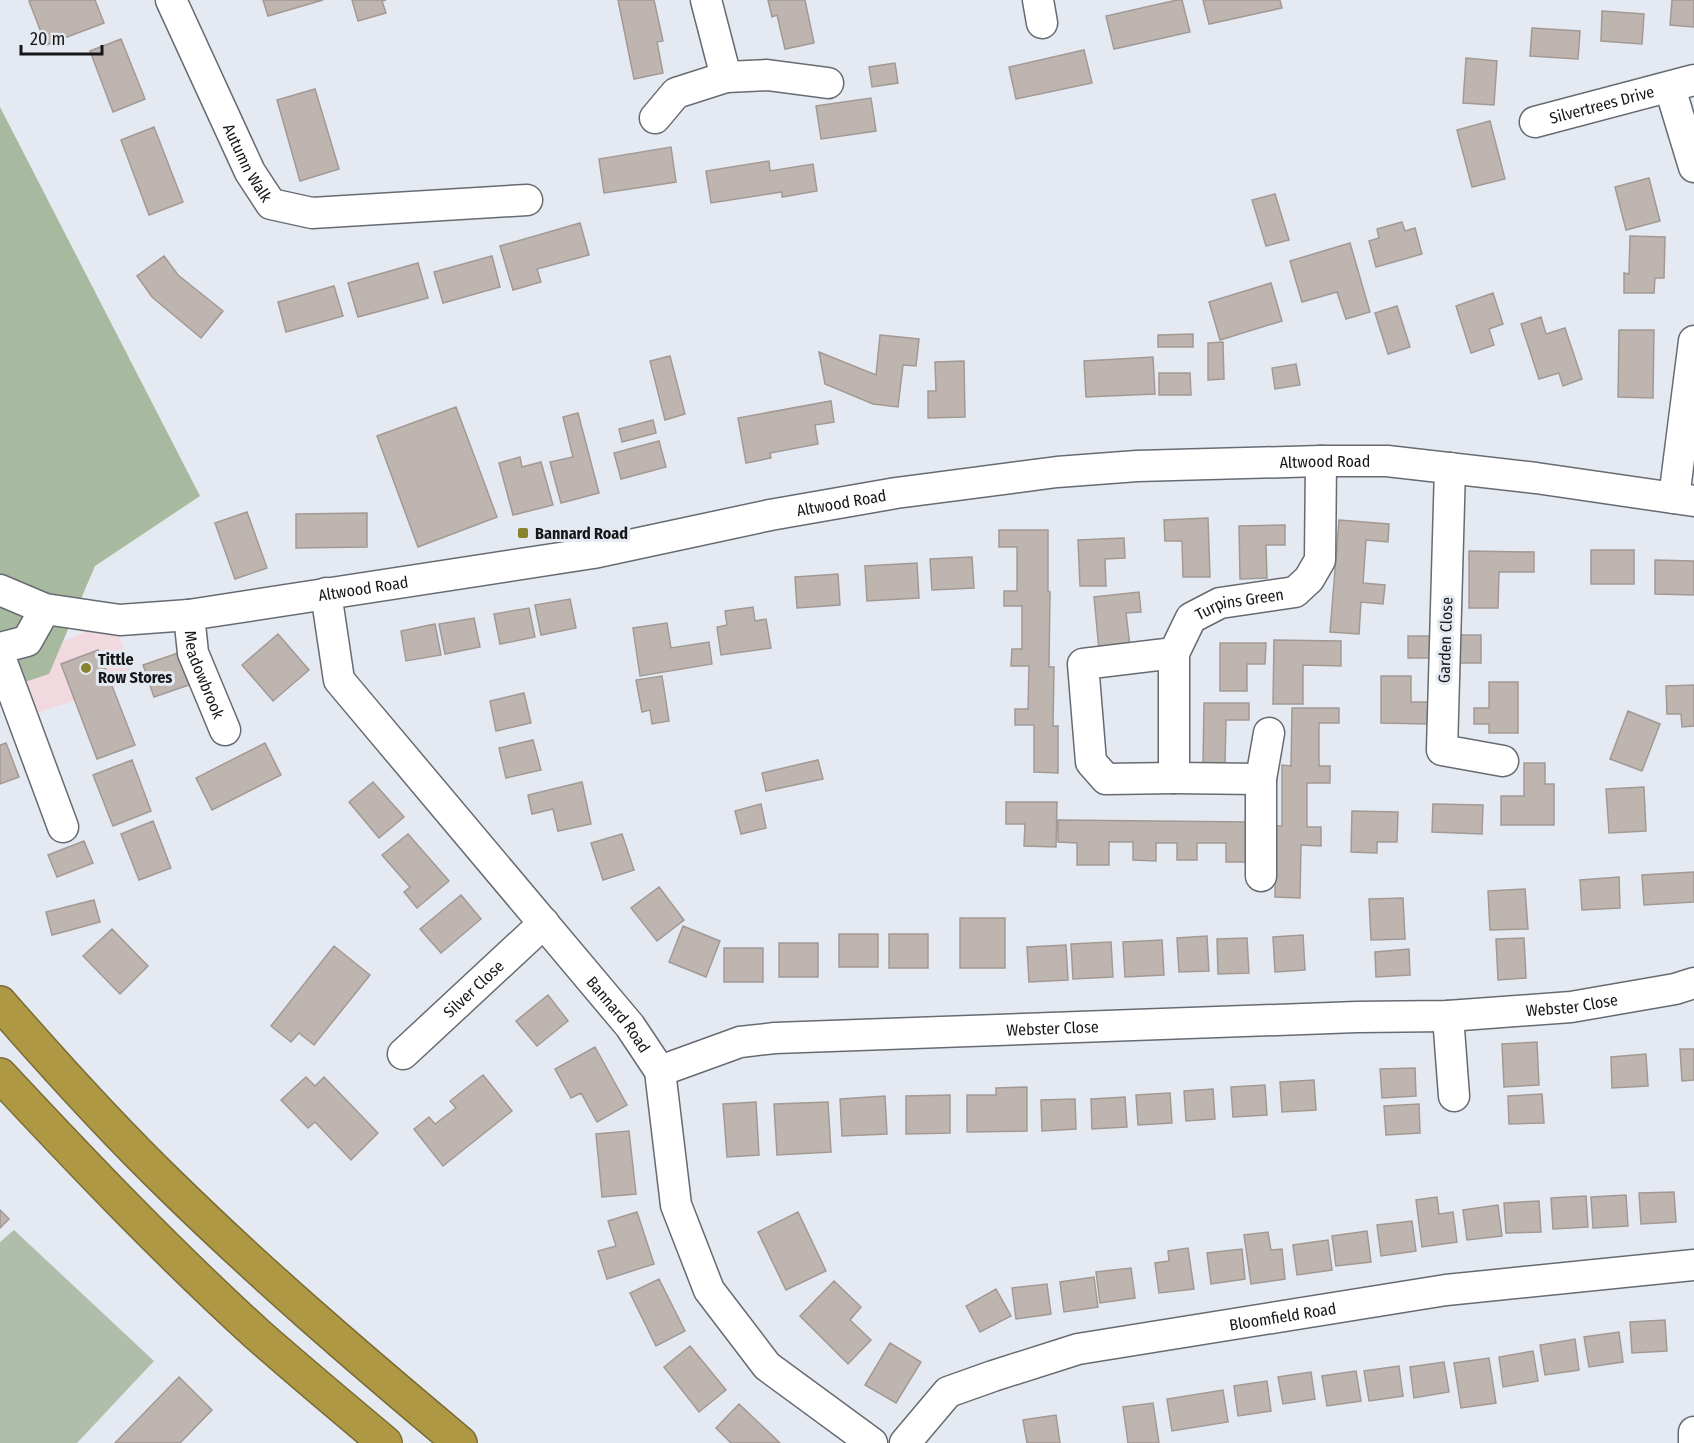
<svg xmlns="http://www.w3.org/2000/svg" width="1694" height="1443" font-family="'Fira Sans Condensed',sans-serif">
<rect width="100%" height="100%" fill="#e5eaf2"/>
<path fill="#f2d8df" d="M99,627L119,636L134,681L27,716L9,662Z"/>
<path fill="#b0bdab" d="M14,1230L154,1361L77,1443H0V1242Z"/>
<path fill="#a7baa0" d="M0,107L200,496L95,566L49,674L0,690Z"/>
<path fill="#beb5b0" stroke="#a29995" stroke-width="1.5" d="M32,0H95L104,23L46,45L29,1Z
M263,0H323L268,16Z
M352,0H386L382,1L386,13L358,21Z
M618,0H654L663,41L657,42L663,73L634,79Z
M768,0H805L814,43L785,49L777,15L772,17Z
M1177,0H1182L1190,32L1114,49L1106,16Z
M1203,0H1280L1282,8L1209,24Z
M1672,0H1694V27L1670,25Z
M1602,11L1644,14L1642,44L1601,41Z
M1532,28L1580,31L1578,59L1530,56Z
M121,39L145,99L113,112L90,51Z
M1084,50L1092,83L1016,99L1009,67Z
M1466,58L1497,61L1494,105L1463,103Z
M895,63L898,83L872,87L869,67Z
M315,89L339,169L300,181L277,100Z
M871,98L876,131L821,139L816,106Z
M1490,121L1505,179L1472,187L1457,130Z
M154,127L183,202L149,215L121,140Z
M671,147L676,182L604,193L599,159Z
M769,161L770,171L813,164L817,191L782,197V192L711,203L706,171Z
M1649,178L1660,221L1626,230L1615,187Z
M1275,194L1289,240L1266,246L1252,200Z
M1402,222L1405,231L1415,228L1422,254L1376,267L1369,241L1379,238L1377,229Z
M580,223L589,255L537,269L541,282L513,290L500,246Z
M1630,236L1665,237L1664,278H1655L1654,293H1624V273L1629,274Z
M1350,243L1370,312L1346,319L1337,292L1302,302L1290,261Z
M164,256L178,275L223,311L201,338L152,297L137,276Z
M492,256L500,287L443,303L434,272Z
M418,263L428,298L358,317L348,283Z
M1271,283L1282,321L1220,340L1209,302Z
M334,286L343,316L286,332L278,302Z
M1493,293L1503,324L1489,329L1494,345L1471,353L1456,306Z
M1397,306L1410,347L1388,354L1375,313Z
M1541,317L1546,334L1565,328L1582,379L1563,386L1559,373L1539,379L1521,324Z
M1619,330H1654L1653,398L1618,397Z
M1193,334V347H1158V335Z
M880,335L919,339L916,366L903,365L898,407L873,404L825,384L819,352L876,375Z
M1223,342L1224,379L1208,380V343Z
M670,356L685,414L665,420L650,361Z
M1153,357L1155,394L1086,397L1084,361Z
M964,361L965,417L928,418V391H936L935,362Z
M1296,364L1300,385L1275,389L1272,368Z
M1159,373H1190L1191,395H1159Z
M831,401L834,422L815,425L818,444L770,453L771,458L746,463L738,418Z
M456,407L497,517L418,547L377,436Z
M578,413L599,493L561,503L550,462L573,457L563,417Z
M653,420L656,433L622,442L619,429Z
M659,441L666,467L621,479L614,453Z
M520,457L522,467L541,462L553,505L513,515L499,463Z
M247,512L267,568L235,579L215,523Z
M367,513V547L296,548V514Z
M1208,518L1210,577H1183L1182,541H1165L1164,520Z
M1339,520L1389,524L1388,542L1366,540L1363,583L1385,585L1383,604L1361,602L1359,634L1330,632Z
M1285,525V545H1266L1267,578L1240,579L1239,526Z
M999,530H1048V591L1050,592L1049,667H1054L1053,726H1058V773L1034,772V725H1015V709H1028L1029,666H1011L1012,649H1022V606H1004V591H1017V547H999Z
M1124,538L1125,558L1105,559L1106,586H1080L1078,540Z
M1591,550H1634V584H1591Z
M1469,551L1534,552V572H1499L1498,608H1469Z
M972,557L974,588L932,590L930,559Z
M1655,560L1694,561V595L1655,594Z
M917,563L919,598L867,601L865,566Z
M838,574L840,605L797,608L795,577Z
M1139,592L1141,612L1126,613L1130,646L1099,650L1094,597Z
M570,599L576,628L541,635L535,605Z
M753,607L755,621L766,619L771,648L721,655L717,627L727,625L725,611Z
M529,608L535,637L500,644L494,614Z
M474,618L480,647L445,654L439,624Z
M667,623L671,648L709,642L712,664L640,676L633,628Z
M435,624L441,655L406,661L401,631Z
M278,634L309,670L273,701L242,665Z
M1456,635H1481V663H1456Z
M1408,636H1431V658H1408Z
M1274,640L1341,641V666L1303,665V704H1273Z
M1220,643H1266L1265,664H1247V691H1220Z
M98,650L135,745L97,759L61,664Z
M178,653L189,685L154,697L143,665Z
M662,676L669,721L652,724L650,710L642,712L636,680Z
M1381,676H1411V702H1428V724L1381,723Z
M1489,682H1518V733H1489V724H1474V708H1489Z
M1694,685V726L1682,727L1681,714H1667L1666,686Z
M524,693L531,723L496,731L490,701Z
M1204,703H1249V720H1226L1225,764H1203Z
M1292,708H1339V723H1319V766H1330V783H1307V827H1321V846L1301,845L1300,898L1275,897L1276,826H1282V765L1291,766Z
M1628,711L1660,724L1642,771L1610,759Z
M533,740L541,770L506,778L499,748Z
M6,743L19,777L0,784V745Z
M265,743L281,775L212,810L196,778Z
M132,760L151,811L113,826L93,775Z
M818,760L823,779L766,791L762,773Z
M1524,763H1545V784H1554V825H1501V796H1524Z
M373,782L404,817L379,838L349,802Z
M582,782L591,824L558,831L553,809L532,814L528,795Z
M1644,787L1646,831L1609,833L1606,789Z
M1006,802H1057L1056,847L1024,846L1025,824H1006Z
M761,804L766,828L741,834L735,811Z
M1433,804L1483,805L1482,834L1432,832Z
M1352,811L1398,812L1397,842H1377V853L1351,852Z
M1058,820L1250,822L1249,862H1226V843H1197V860H1177V843H1156V861L1133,860V842H1109V865H1077V843L1058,842Z
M153,821L171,868L139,880L121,834Z
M408,834L449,881L417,908L404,892L410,887L382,855Z
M622,834L634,870L603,880L591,843Z
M84,841L93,863L57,877L48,855Z
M1694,872V902L1644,905L1642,875Z
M1619,877L1620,908L1582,910L1580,880Z
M659,887L684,920L657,941L631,908Z
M1525,889L1528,929L1490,930L1488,891Z
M461,895L481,919L441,953L420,929Z
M1403,898L1405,939L1371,940L1369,899Z
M94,900L100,922L52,935L46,912Z
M960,918H1005V968H960Z
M683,926L720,941L706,977L669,962Z
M112,929L148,966L120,994L83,956Z
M839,934H878V967H839Z
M889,934H928V968H889Z
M1303,935L1305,970L1275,972L1273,937Z
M1207,936L1209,971L1179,972L1177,938Z
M1247,938L1249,973L1218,974L1217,939Z
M1524,938L1526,978L1498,980L1496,939Z
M1162,940L1164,975L1125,977L1123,942Z
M1111,942L1113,977L1073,979L1071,944Z
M779,943H818V977H779Z
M1066,945L1068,980L1029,982L1027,947Z
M334,946L370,975L314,1045L299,1033L291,1042L271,1026Z
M724,948H763V982H724Z
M1409,949L1410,975L1376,977L1375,952Z
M548,995L568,1021L537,1046L516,1021Z
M1537,1042L1539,1085L1504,1087L1502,1044Z
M595,1047L627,1105L597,1122L581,1093L571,1098L555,1069Z
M1680,1049H1694V1080L1682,1081Z
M1646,1054L1648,1086L1612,1088L1611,1057Z
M1415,1068L1416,1096L1382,1098L1380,1069Z
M483,1075L512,1111L443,1166L414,1129L429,1117L435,1124L456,1108L450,1101Z
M306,1077L315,1086L324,1077L378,1133L351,1160L315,1122L308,1128L281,1100Z
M1314,1080L1316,1110L1282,1112L1280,1082Z
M1265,1085L1267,1115L1233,1117L1231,1087Z
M1027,1087V1131L967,1132V1095H996V1088Z
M1213,1089L1215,1119L1186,1121L1184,1091Z
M1170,1093L1172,1123L1138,1125L1136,1095Z
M1542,1094L1544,1123L1509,1124L1508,1096Z
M950,1095V1133L906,1134V1096Z
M885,1096L887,1134L842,1136L840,1099Z
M1125,1097L1127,1127L1092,1129L1091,1099Z
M1075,1099L1076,1129L1042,1131L1041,1100Z
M756,1102L759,1155L727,1157L723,1104Z
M828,1102L831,1152L777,1155L774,1104Z
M1419,1104L1420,1133L1386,1135L1384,1106Z
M629,1131L636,1194L602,1197L596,1134Z
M1674,1192L1676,1222L1641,1224L1639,1193Z
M1626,1195L1628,1226L1593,1228L1591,1197Z
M1586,1196L1588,1227L1553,1229L1551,1198Z
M1437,1197L1439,1214L1453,1212L1457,1242L1422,1247L1416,1200Z
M1539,1201L1541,1232L1506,1233L1504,1203Z
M1498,1205L1502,1236L1467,1240L1463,1210Z
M0,1210L9,1219L0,1228Z
M637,1212L654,1264L607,1279L598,1251L616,1246L608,1221Z
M798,1212L826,1271L786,1290L758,1232Z
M1412,1221L1416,1251L1381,1256L1377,1225Z
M1367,1231L1371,1262L1336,1266L1332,1236Z
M1268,1232L1271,1250L1282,1249L1285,1279L1251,1284L1244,1235Z
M1328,1240L1332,1270L1297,1275L1293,1245Z
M1188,1248L1194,1289L1159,1293L1155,1263L1169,1261L1168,1251Z
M1242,1249L1245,1279L1211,1284L1207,1253Z
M1131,1268L1135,1298L1100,1303L1096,1272Z
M1094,1277L1098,1307L1064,1312L1060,1282Z
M659,1279L685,1331L656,1346L630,1293Z
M834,1281L861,1307L850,1320L871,1340L848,1364L800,1316Z
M1047,1284L1051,1314L1016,1319L1012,1288Z
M996,1289L1011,1316L980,1332L966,1306Z
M1665,1320L1667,1351L1632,1353L1630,1322Z
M1619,1332L1623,1362L1589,1367L1584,1337Z
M1575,1339L1579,1370L1545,1375L1540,1345Z
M890,1343L921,1362L896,1403L865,1385Z
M690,1346L726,1390L699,1412L664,1367Z
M1533,1351L1538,1381L1503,1387L1499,1357Z
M1489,1358L1496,1403L1461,1408L1454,1363Z
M1444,1362L1449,1392L1414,1398L1410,1367Z
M1399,1366L1403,1396L1369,1401L1364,1371Z
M1356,1371L1361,1401L1327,1406L1322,1376Z
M1311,1372L1315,1399L1283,1404L1278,1377Z
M179,1377L212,1410L180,1443H115Z
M1267,1381L1271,1411L1238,1416L1234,1386Z
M1223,1390L1228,1422L1172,1431L1167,1399Z
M1153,1403L1159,1443H1128L1123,1407Z
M739,1404L780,1443H731L716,1428Z
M1056,1415L1060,1443H1027L1023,1420Z"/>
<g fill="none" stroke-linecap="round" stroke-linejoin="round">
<defs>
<g id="minor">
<path id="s1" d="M171,0L250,172L271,204L312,213L527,200"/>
<path d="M706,0L726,77"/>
<path d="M1038,0L1042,23"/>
<path d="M1670,88L1694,167"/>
<path d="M655,118L676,93L726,77L767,75L828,83"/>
<path id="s2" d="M1535,122L1694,80"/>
<path d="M1450,468L1442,750L1503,761"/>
<path d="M1674,498L1694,341"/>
<path id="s3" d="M0,590L45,609L120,620L189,615L593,553L770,515L896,493L1057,472L1137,466L1321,461H1387L1536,478L1694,501"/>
<path id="s4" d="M326,593L339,680L630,1026L660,1071L676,1205L709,1290L767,1366L872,1443"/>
<path id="s5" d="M189,615L193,653L225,730"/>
<path d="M0,648L27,641L45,609"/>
<path id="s6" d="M1174,653L1083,664L1091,762L1106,779L1174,778V653L1191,618L1220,603L1295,592L1309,579L1320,560L1321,461"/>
<path d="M0,657L63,827"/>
<path d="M1174,778L1261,779"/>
<path d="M1261,876V779L1269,733"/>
<path d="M1448,1016L1454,1096"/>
<path id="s7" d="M403,1054L544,923"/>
<path id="s8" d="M660,1071L740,1042L775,1038L1357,1017L1448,1016L1571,1007L1675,989L1694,983"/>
<path id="s9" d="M905,1443L948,1392L993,1376L1078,1349L1446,1290L1694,1265"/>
<path d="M1694,1443V1432"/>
</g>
<path id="highway" d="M0,1003C55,1066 111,1128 171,1186C263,1276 361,1360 460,1443
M0,1075C83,1164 167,1252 257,1334C299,1371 342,1407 385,1443"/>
</defs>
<use href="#minor" stroke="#666b72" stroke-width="33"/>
<use href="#highway" stroke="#796b34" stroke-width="36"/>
<use href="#minor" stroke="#fff" stroke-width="30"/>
<use href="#highway" stroke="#af9843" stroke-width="33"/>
</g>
<g fill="#87842d" stroke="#e5eaf2" stroke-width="2">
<rect x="517" y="527" width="12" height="12" rx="3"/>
<circle cx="86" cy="668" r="6"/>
</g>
<g text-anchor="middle" stroke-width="6" stroke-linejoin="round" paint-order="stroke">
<g font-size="16" fill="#151719" stroke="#e5eaf2">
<text dy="6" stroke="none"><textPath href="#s2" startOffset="69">Silvertrees Drive</textPath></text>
<text dy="6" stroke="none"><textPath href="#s1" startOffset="180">Autumn Walk</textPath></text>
<text dy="6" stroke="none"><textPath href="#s3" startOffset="1342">Altwood Road</textPath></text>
<text dy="6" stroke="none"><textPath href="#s3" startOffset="856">Altwood Road</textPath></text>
<text dy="6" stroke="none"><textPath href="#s3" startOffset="370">Altwood Road</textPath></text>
<text dy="6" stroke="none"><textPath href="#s6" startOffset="496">Turpins Green</textPath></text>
<text transform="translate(1445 640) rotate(-88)" y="6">Garden Close</text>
<text dy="6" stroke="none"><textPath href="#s5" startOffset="62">Meadowbrook</textPath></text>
<text dy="6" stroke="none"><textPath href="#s7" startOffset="96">Silver Close</textPath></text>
<text dy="6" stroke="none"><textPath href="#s8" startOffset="918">Webster Close</textPath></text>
<text dy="6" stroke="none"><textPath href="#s4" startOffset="524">Bannard Road</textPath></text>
<text dy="6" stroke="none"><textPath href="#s8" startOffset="398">Webster Close</textPath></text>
<text dy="6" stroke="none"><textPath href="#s9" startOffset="411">Bloomfield Road</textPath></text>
</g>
<g font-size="16" font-weight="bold" fill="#151719" stroke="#e5eaf2" text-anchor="start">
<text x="535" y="539">Bannard Road</text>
<text x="98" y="665">Tittle<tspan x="98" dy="18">Row Stores</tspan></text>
</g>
</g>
<path d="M21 45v9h81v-9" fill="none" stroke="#151719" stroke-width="3"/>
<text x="30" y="45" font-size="18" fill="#151719" stroke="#e5eaf2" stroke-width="4.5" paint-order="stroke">20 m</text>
</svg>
